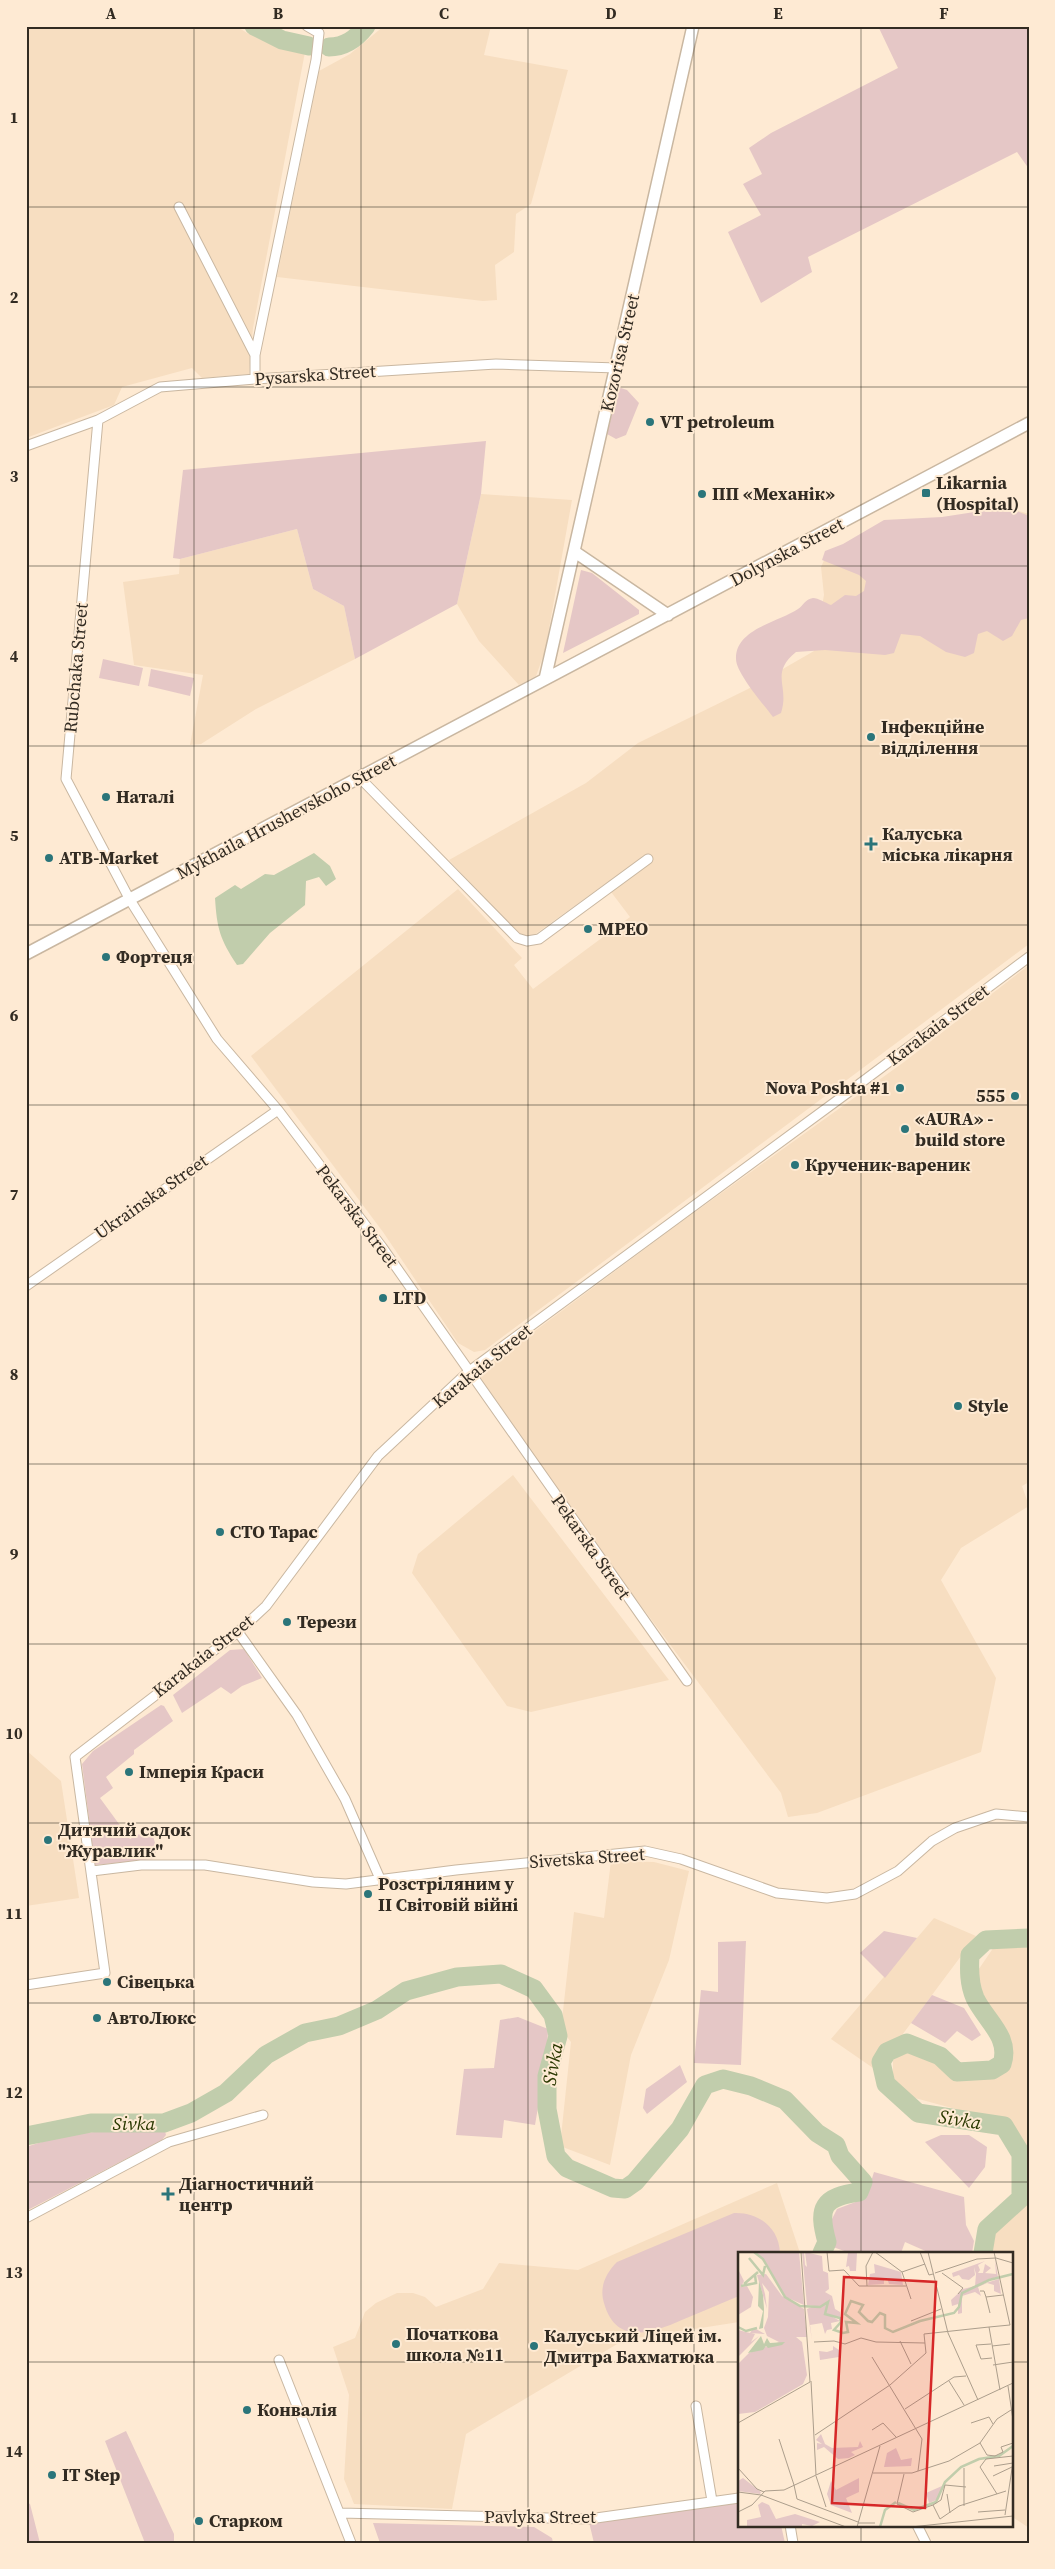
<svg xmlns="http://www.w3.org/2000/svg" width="1055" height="2569" font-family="'Source Serif 4',serif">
<rect width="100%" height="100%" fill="#feead3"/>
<path fill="#f7dec1" d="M26,26H236L247,33L305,52L253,328L249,374L202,378L192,368L122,387L114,405L26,438Z
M384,26H491L484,55L568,70L531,204L516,214L514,252L495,265L497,300L483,301L277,277L319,71L350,54Z
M481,494L572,500L545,651L536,676L519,685L479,641L457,604Z
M1012,509L1029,514V944L485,1350L474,1352L458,1343L383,1232L251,1056L458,889L522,958L514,965L533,989L630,917L605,884L534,935L523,936L516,933L449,860L586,783L638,743L748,689L814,651L824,595L821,567L827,554L966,514Z
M297,529L313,589L344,606L355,659L256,709L201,744L190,745L203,675L134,665L123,582L179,574L180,559Z
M1029,965V1482L1022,1486L1029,1506L961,1548L941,1580L996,1678L981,1752L817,1813L788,1817L781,1793L609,1563L476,1375L677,1225L904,1062Z
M513,1475L669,1680L531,1712L507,1706L412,1573L418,1554Z
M26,1750L61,1781L79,1898L26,1906Z
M611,1861L654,1862L689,1871L669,1960L631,2055L610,2165L560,2146L571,2042L561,2029L574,1912L604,1918Z
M934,1918L976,1936L876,2070L831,2039Z
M1029,1943V2528L1011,2516V2253H986L991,2231L1019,2209L1023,2202L1025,2154L1017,2136L1007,2123L915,2098L893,2083V2060L907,2051L972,2077L990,2075L1006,2065L1007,2049L1002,2030L979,1995L972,1979L996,1944Z
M777,2183L800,2253H739V2322L624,2340L466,2434L452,2509L354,2504L344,2479L349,2395L333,2347L355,2338L365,2312L376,2303L397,2293H413L425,2297L436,2307L483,2289L499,2263L578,2270Z"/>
<path fill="#e5c7c6" d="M878,26H1029V169L1017,152L808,257L812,272L761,303L728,232L761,215L743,184L762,174L749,148L771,133L898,68Z
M621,388L627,390L639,403L626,435L616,439L607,434L618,389Z
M486,441L481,494L457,604L355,659L344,606L313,589L297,529L180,559L173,558L183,470Z
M1007,507L1029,516V618L1021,620L1012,636L1003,641L987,631L978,634L974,653L965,657L946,652L920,636L901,634L894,653L885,655L825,650L796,652C769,674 790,686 781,713L773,717C764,705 736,673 736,659C735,629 779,622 798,609C803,606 805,599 813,598C818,598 826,603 831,605L845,595L856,596L864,591L866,581L859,575L822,560L825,551L843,544L884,520L942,517Z
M581,570L592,573L639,610V614L563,653Z
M103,659L143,668L139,686L99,678Z
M151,669L194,678L190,696L148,686Z
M244,1649L262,1678L242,1686L231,1694L221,1687L182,1713L173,1695L230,1650Z
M161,1705L164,1706L173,1721L134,1750V1754L106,1777L113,1788L100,1798L130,1839L147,1830L153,1836L157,1850L153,1859L95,1865L82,1764L93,1751Z
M884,1931L917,1938L885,1978L860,1953Z
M746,1941L741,2065L694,2063L701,1990L718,1992V1942Z
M932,1995L964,2008L981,2035L972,2041L957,2031L945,2043L911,2023Z
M518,2017L548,2029L547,2054L535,2125L504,2120L502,2138L456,2135L464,2069L494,2068L500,2020Z
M680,2065L687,2082L647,2114L643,2108L646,2089Z
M164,2128L166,2135L162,2140L26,2211V2147C71,2131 116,2129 164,2128Z
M941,2135H969L987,2147L985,2167L969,2188L925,2142Z
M874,2172L964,2197L966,2225L974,2241L972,2253H930L905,2242L901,2253H850L830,2246L828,2227L837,2209L866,2198Z
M734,2213C758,2212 779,2227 780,2253H739V2296C722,2303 706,2310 689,2317C659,2330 617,2350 604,2303C599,2287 606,2273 617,2262Z
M126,2431L174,2534V2543H145L105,2441Z
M26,2502L30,2504L40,2543H26Z
M739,2502V2525H781L785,2543H594L589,2522Z
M373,2523L534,2527L552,2538L553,2543H380Z"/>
<path fill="#c1cdac" d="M314,853L330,866L336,879L326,886L319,877L306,881L305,905L270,933L243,964L237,965C220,939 217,929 215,898L235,885L241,889L265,874L274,875Z"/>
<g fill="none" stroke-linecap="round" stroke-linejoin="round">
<path stroke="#c1cdac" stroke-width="19" d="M254,26L282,40L309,46
M329,47C345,47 356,39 366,26
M26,2136L91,2123H164L191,2113L226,2093L266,2055L305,2033L339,2026L377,2010L406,1991L457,1977L501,1974L534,1989L553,2015L558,2036L547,2076V2109L556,2156L567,2168L613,2188L625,2189L635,2182L680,2129L705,2085L723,2079L751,2086L785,2100L817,2133L836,2145L840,2156L863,2182L859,2192C823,2197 817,2207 827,2242L822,2253
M983,2253L987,2229L1021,2198V2154L1004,2126L918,2113L886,2084L881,2062L887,2052L907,2043L940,2056L957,2072L992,2070L1002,2064C1011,2037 986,2021 975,1998C969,1984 969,1970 970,1955L986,1940L1029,1938"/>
<defs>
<path id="minor" d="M179,207L255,355
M255,379V355L316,60L319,33L307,26
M98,420L66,779L130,900L217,1039L278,1110L382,1247L687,1681
M26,446L98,420L160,387L255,379L496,364L617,368
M359,777L517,938L527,941L539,939L648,859
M26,1286L278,1110
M238,1632L297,1715L345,1799L381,1881
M92,1871L141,1865H205L313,1882L346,1884L456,1870L645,1851L681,1859L777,1893L827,1898L855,1894L898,1871L932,1841L955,1828L996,1814L1029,1817
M26,1985L105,1973L75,1757L238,1632L266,1606L378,1456L468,1372L850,1091L1029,957
M26,2218L169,2142L263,2115
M279,2360L351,2543
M696,2406L712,2501
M340,2513L589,2519L739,2498
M790,2525L793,2543
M917,2525L926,2543"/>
<path id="secondary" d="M575,552L668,615
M545,679L693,26
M26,954L1029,423"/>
</defs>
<use href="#minor" stroke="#c9b7a1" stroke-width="11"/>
<use href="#secondary" stroke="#c9b7a1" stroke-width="14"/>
<use href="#minor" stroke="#fff" stroke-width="9"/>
<use href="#secondary" stroke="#fff" stroke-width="11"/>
</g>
<path fill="none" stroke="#322b22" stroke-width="1" stroke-opacity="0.55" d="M194,26V2543M361,26V2543M528,26V2543M694,26V2543M861,26V2253M26,207H1029M26,387H1029M26,566H1029M26,746H1029M26,925H1029M26,1105H1029M26,1284H1029M26,1464H1029M26,1644H1029M26,1823H1029M26,2003H1029M26,2182H1029M26,2362H739M1011,2362H1029M861,2525V2543"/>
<g fill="#2b757a" stroke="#feead3" stroke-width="2">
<circle cx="650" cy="422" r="5"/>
<rect x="921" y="488" width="10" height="10" rx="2.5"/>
<circle cx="702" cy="494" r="5"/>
<circle cx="871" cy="737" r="5"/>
<circle cx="106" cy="797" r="5"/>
<path d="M868.5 836.5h5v5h5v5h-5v5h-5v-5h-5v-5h5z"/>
<circle cx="49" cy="858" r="5"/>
<circle cx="588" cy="929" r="5"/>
<circle cx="106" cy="957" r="5"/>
<circle cx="900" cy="1088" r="5"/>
<circle cx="1015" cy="1096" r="5"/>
<circle cx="905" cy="1129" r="5"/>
<circle cx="795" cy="1165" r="5"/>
<circle cx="383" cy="1298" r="5"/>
<circle cx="958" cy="1406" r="5"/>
<circle cx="220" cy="1532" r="5"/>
<circle cx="287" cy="1622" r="5"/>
<circle cx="129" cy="1772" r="5"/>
<circle cx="48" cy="1840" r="5"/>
<circle cx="368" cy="1894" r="5"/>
<circle cx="107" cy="1982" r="5"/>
<circle cx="97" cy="2018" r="5"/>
<path d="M165.5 2186.5h5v5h5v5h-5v5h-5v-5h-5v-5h5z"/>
<circle cx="396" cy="2344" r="5"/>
<circle cx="534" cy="2346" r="5"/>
<circle cx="247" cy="2410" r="5"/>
<circle cx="52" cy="2475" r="5"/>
<circle cx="199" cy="2521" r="5"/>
</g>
<g text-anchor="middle" stroke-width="4" stroke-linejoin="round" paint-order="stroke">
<g font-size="18" fill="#322b22" stroke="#feead3">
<text transform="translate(620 353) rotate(-77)" y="6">Kozorisa Street</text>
<text transform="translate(315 375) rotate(-4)" y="6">Pysarska Street</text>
<text transform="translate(787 552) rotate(-28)" y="6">Dolynska Street</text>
<text transform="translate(76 668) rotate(-85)" y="6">Rubchaka Street</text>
<text transform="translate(286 817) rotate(-28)" y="6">Mykhaila Hrushevskoho Street</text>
<text transform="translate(938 1025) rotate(-37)" y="6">Karakaia Street</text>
<text transform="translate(151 1197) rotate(-35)" y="6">Ukrainska Street</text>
<text transform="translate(357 1216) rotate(53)" y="6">Pekarska Street</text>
<text transform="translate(482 1366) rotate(-39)" y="6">Karakaia Street</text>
<text transform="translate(591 1547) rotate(55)" y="6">Pekarska Street</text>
<text transform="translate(203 1656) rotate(-38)" y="6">Karakaia Street</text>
<text transform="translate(587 1858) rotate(-4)" y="6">Sivetska Street</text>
<text x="540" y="2523">Pavlyka Street</text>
</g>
<g font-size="18" font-weight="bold" fill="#322b22" stroke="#feead3" text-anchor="start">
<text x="660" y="428">VT petroleum</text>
<text x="936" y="489">Likarnia<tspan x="936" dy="21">(Hospital)</tspan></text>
<text x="712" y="500">ПП «Механік»</text>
<text x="881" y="733">Інфекційне<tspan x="881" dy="21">відділення</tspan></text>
<text x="116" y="803">Наталі</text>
<text x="882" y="840">Калуська<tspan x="882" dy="21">міська лікарня</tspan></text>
<text x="59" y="864">ATB-Market</text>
<text x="598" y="935">МРЕО</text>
<text x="116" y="963">Фортеця</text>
<text x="890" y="1094" text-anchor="end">Nova Poshta #1</text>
<text x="1005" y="1102" text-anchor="end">555</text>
<text x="915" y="1125">«AURA» -<tspan x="915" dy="21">build store</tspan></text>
<text x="805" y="1171">Крученик-вареник</text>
<text x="393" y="1304">LTD</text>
<text x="968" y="1412">Style</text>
<text x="230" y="1538">СТО Тарас</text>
<text x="297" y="1628">Терези</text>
<text x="139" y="1778">Імперія Краси</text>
<text x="58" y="1836">Дитячий садок<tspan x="58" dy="21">"Журавлик"</tspan></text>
<text x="378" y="1890">Розстріляним у<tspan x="378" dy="21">II Світовій війні</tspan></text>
<text x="117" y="1988">Сівецька</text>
<text x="107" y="2024">АвтоЛюкс</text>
<text x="179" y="2190">Діагностичний<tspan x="179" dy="21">центр</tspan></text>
<text x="406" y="2340">Початкова<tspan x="406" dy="21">школа №11</tspan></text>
<text x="544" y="2342">Калуський Ліцей ім.<tspan x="544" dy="21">Дмитра Бахматюка</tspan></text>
<text x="257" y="2416">Конвалія</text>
<text x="62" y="2481">IT Step</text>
<text x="209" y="2527">Старком</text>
</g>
<g font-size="19" font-style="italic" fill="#2a3801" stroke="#feead3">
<text transform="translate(552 2064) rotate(-80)" y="7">Sivka</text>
<text transform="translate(960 2119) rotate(9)" y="7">Sivka</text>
<text x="134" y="2130">Sivka</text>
</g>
</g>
<g transform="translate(738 2252)">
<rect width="275" height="275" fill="#feead3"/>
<path d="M17,0H61L66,53L48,45L26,8ZM64,0H66L67,13L69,15L67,0L84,4L85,19L90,21L91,37L87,40L94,44L97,57L102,60V65L91,63L102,69L93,71L94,77L89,78L87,82L84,71L72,73L74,88L69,57L76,54L69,53ZM110,1H119L118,19H112L111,14L108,15ZM257,8L260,25L251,27L238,34L261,27L263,42L256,39V33L249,31L240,35L243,44L237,40L224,44V61L220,62V52L214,54L213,48L225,37L237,34L238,22L236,15L237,23L231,28L224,27L221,23L215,25L214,21L247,9L240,13L242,18L240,21H245L247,12L253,16L247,21L258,22ZM136,12L163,20L165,33L151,32L149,26L146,27V32L130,33L132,22L137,21ZM0,17L6,29L3,35L9,34L15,45L13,55L0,63ZM28,22L44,44L66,57L69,85H58L64,90L69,123L65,132L17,160L0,162V112L11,101L41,90L29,84L26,76L30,65L31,40L24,31L27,42L29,57L19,23ZM18,77L27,82L13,81L17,82L13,90L21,84L0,105V78L12,81L14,78ZM95,94L101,98V105L82,108L81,99L89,100L95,98ZM83,182L87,192L94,196L120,195L122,189L125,195L113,200L117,203L111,206L100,207L86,195L79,198V191L84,192L78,188ZM158,196L163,208L174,206L173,214L146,215L149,201ZM5,226L23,240L22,242L0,239V229ZM121,226V240L108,246L114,261L93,253L89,242L93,229L98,238ZM204,234L201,247L191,251L188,241ZM24,250L31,253L38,267L57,262L82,270L74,274L64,272V275H9V268L23,265L20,253Z" fill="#e5c7c6"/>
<path d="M21,29L25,43L26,57L25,76L21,77L25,59L20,54ZM23,84L26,92L29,86L32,91L47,90L44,93L30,96L28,94L25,98L10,101Z" fill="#c1cdac"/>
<path fill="none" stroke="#c1cdac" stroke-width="2.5" d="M16,0L25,7L47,45L62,54L82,55L90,50L87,62L102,66L103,70L96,78L105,81L110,80L108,70L119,71L107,62L113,49L125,53L121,60L130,69L134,70L142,61L147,63V76L155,80L182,69L216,61L221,55L224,41L251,28L275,22M11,6L25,23L27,14M6,32L20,20M3,34L18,31L17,23M0,75L8,79L19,76M160,251L176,258L198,250L207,230L223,215L241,207L261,204L275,194M142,275L147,258L158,250"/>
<path fill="none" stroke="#ac9e8c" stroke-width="1" d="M89,0L91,19L106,18L121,34H168M137,0L164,20L187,12M182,0L191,23L195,22M190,0L210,81L240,148M256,0L272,73L251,75L262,138M258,6L275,11M164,20L173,47M197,21L239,7L258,6M204,21L225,36L220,42M129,34L128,14L135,0M242,39H246L248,45L265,43M248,45L252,61M173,69L203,57M162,89L173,112M76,90L96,89L107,92L123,86L138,90L187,91M253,92L238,93L243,107L254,106M254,94L272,92M134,105L184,187L180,219M255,113L275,110M73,129L78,223M211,129L226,153M270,134L275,168M167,157L216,125L228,124M0,171L72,130L63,0M233,171L251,165L255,172M134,178L145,171L158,185M77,183L152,133L188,101L186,82L251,75M41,187L56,233M242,191L249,203L257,204L265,200L263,195L275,191M256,214L275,211M0,216L19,237L26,240M226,216V254M135,221H174L211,209L242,191L259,167L273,158M166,222L159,252L175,260L195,253L202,267L221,254L268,239M78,224L88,255M255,224L274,215M56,233L59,247L120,270M0,240L23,243L108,275M209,242L212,261M259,242L242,215L248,207L275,204M195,253L203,248L207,233L228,235M0,260L14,253L27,239L46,238L275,131M240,260L267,258M267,263L275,210M120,271H137M119,275L142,194M173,275L275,264M205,275H226"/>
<path fill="#d62828" fill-opacity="0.15" stroke="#d62828" stroke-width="2.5" d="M106,25L198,30L187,256L94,251Z"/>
<rect width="275" height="275" fill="none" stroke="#322b22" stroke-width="2.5"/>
</g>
<rect width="1055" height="2569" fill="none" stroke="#feead3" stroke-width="55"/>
<rect x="28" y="28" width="1000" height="2514" fill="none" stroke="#322b22" stroke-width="2"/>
<g font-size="16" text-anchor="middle" font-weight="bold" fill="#322b22">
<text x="111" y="19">A</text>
<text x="278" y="19">B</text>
<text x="444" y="19">C</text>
<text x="611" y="19">D</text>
<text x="778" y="19">E</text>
<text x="944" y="19">F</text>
<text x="14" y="123">1</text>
<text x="14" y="303">2</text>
<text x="14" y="482">3</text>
<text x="14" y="662">4</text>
<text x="14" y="841">5</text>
<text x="14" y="1021">6</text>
<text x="14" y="1200">7</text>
<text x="14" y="1380">8</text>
<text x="14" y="1560">9</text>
<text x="14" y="1739">10</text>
<text x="14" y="1919">11</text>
<text x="14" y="2098">12</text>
<text x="14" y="2278">13</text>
<text x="14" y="2457">14</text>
</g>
</svg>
